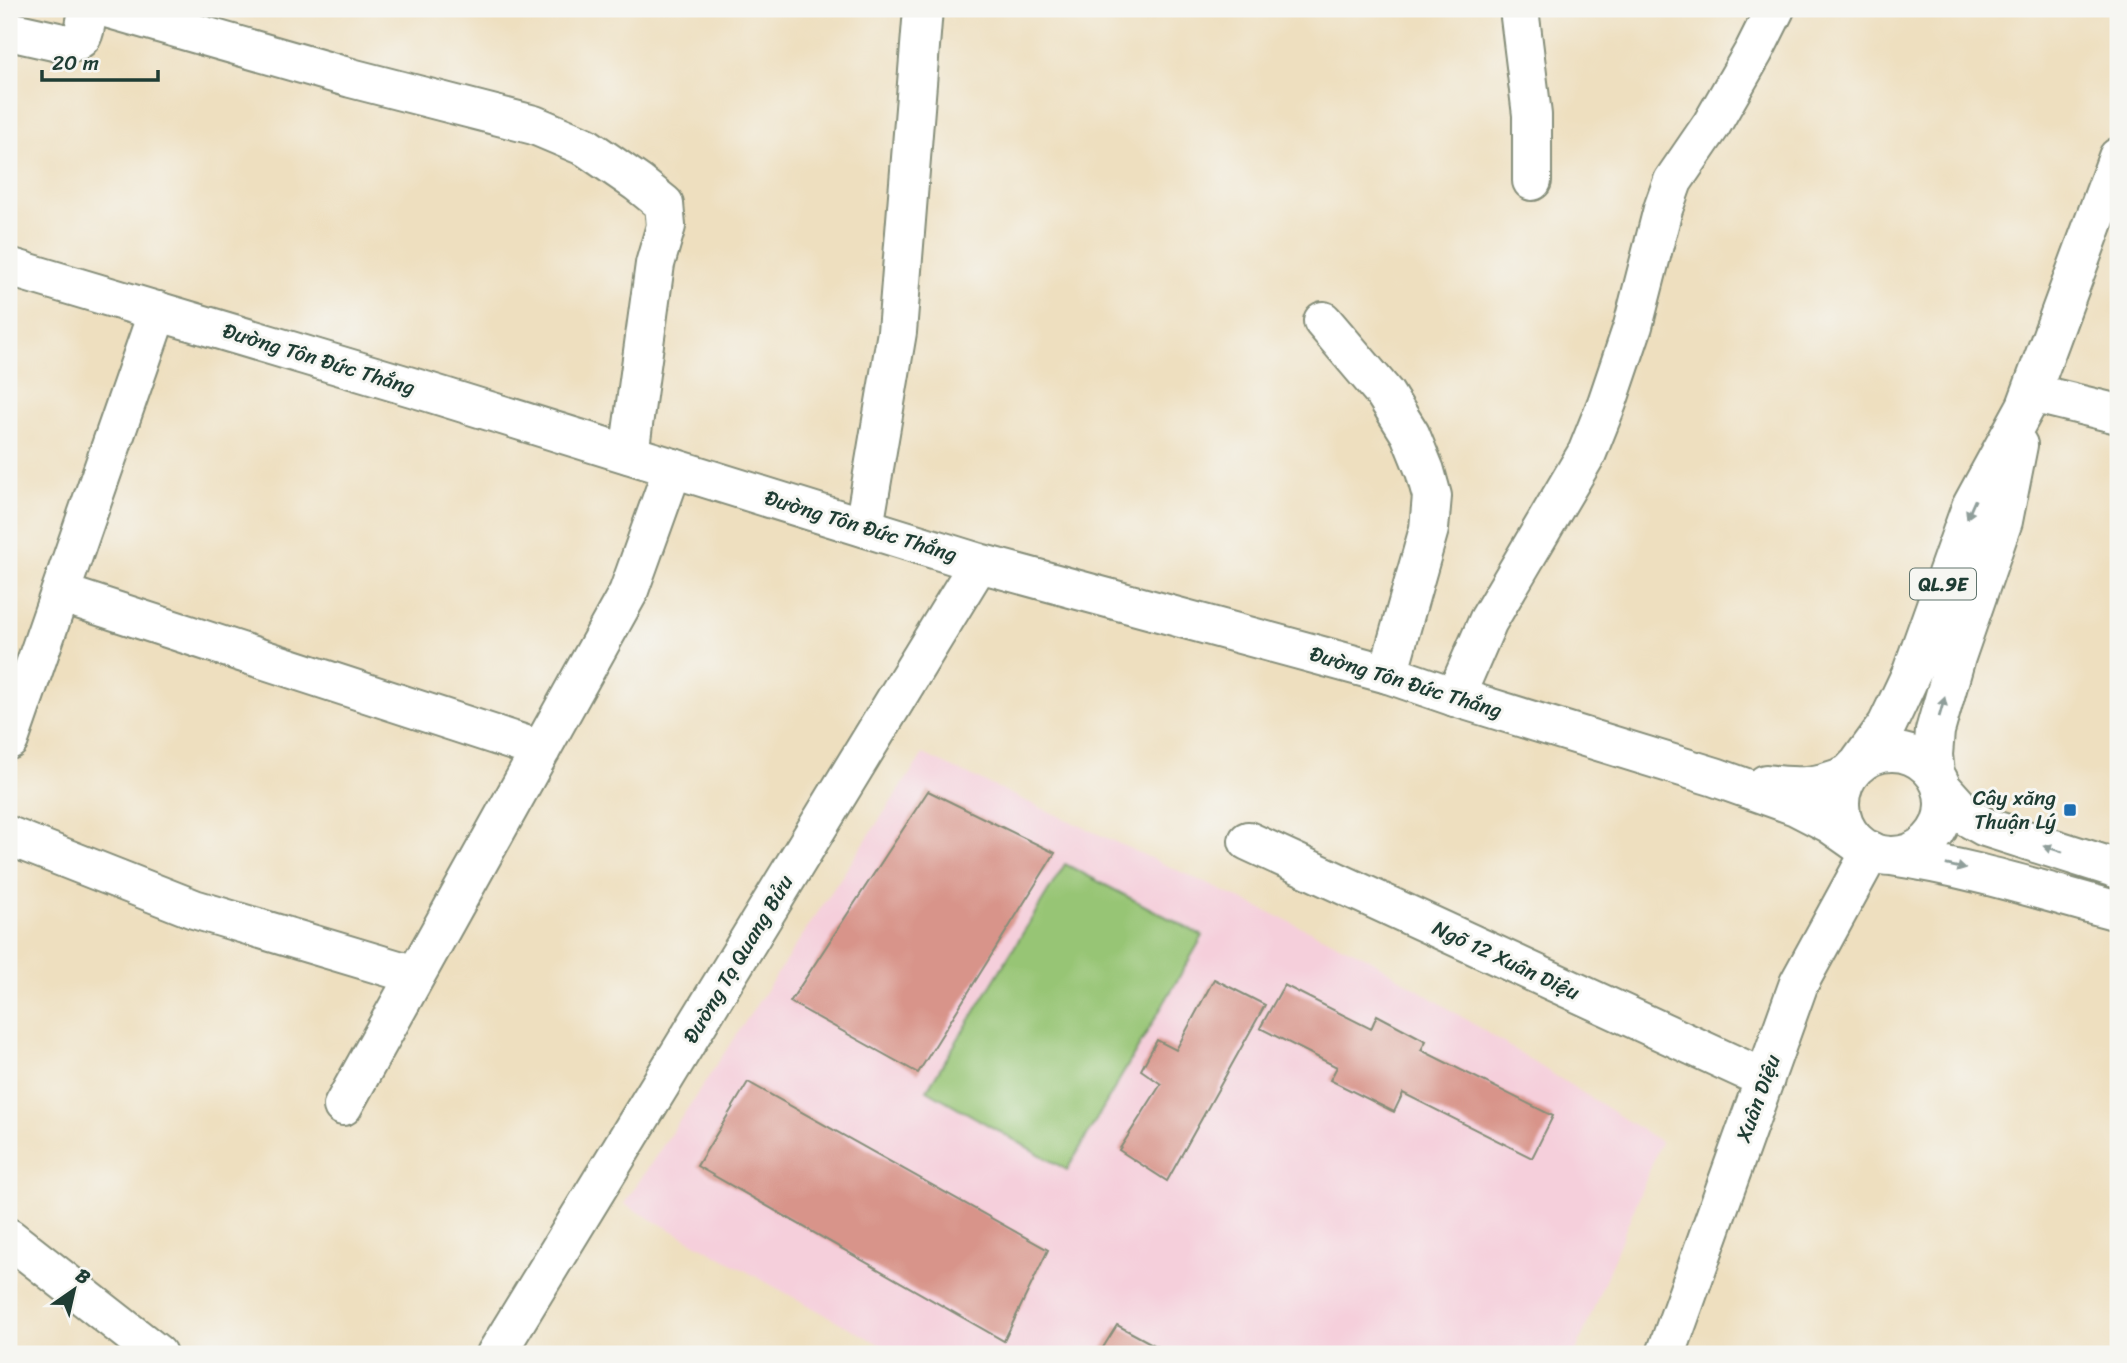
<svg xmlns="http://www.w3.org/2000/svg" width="2127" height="1363" font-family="Sriracha,sans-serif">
<rect width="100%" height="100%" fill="#f6f6f2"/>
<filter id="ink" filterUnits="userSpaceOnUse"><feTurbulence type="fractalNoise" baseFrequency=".0143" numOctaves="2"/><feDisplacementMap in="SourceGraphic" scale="14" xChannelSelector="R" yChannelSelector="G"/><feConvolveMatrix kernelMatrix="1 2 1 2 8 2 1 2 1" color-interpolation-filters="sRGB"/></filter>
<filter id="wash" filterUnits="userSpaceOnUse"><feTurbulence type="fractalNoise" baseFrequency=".00686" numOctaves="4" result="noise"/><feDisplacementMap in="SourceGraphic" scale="28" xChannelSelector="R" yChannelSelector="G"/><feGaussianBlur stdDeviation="1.57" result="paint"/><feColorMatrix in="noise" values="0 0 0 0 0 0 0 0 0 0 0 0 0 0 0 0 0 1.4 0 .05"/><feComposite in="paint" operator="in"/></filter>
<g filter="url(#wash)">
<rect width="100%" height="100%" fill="#eedfbf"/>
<path fill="#f5cfdb" d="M923,754L1365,956L1661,1142L1575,1354H897L624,1204Z"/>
<path fill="#97c574" stroke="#5b8154" stroke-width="2" d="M1065,864L1203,936L1067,1170L927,1090Z"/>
<g id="blocks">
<path fill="#d8948a" d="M928,791L1055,853L918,1073L790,1002Z
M1214,979L1265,1005L1167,1181L1119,1150L1161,1084L1141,1070L1157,1040L1176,1050Z
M1284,985L1371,1029L1377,1015L1426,1041L1421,1050L1553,1116L1532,1158L1403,1093L1394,1112L1330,1080L1337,1067L1260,1028Z
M748,1082L1048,1250L1004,1341L697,1166Z
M1117,1325L1171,1354H1099Z"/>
</g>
</g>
<g filter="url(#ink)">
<use href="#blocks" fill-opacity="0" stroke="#868e7a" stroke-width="2"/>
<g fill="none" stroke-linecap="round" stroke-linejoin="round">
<defs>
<path id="minor" d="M110,9L351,78L534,125L586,147L638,183L664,204L666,226L655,264L629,454
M1519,9L1532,115V181
M9,31L67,44C91,40 81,25 90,9
M1323,321L1385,394L1410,434L1425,471L1432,496L1429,529L1388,674
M2032,393L2118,414
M864,527L897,332L923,9
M60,593L541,750
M1455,697L1488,621L1587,453L1607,403L1633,326L1663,209L1673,181L1712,124L1754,51L1775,9
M9,740L158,311
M9,836L194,909L415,975
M1248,841L1765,1079
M343,1106L628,593L673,468
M9,1238L157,1354
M1666,1354L1799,983L1871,851"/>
<path id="tertiary" d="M9,267L425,391L979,563L1388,674L1455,697L1715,777L1796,806L1829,823L1856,842
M1766,784C1799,788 1816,788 1847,775
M496,1354L979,563"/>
<path id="primary" d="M1840 804a52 52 0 1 1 104 0a52 52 0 1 1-104 0Z
M1860,762L1887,725L1897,704L1912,672L1971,507L2026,406L2118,157
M1935,774L1933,755L1935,731L1956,657L2003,521L2018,445
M1942,788L1969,818L1985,827L2118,869
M1891,856C1968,867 2043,891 2118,911"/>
</defs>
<use href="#minor" stroke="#868e7a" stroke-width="42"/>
<use href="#tertiary" stroke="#868e7a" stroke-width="42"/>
<use href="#primary" stroke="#868e7a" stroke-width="42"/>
<use href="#minor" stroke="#fff" stroke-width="38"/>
<use href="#tertiary" stroke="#fff" stroke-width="38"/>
<use href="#primary" stroke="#fff" stroke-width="38"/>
</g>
<defs><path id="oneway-solid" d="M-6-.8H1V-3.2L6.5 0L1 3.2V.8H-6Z" transform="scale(1.75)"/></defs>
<g fill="#8f9e9a">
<use href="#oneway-solid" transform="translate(1971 509) rotate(114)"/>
<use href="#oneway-solid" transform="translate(1942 707) rotate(-74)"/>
<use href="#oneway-solid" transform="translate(2053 849) rotate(-163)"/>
<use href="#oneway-solid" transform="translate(1956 867) rotate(13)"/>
</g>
</g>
<rect fill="#1f6fb2" stroke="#f6f6f2" stroke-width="2.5" x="2063" y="803" width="14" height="14" rx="3.5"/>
<g text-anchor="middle" stroke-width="6" stroke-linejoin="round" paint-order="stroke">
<rect fill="#f6f6f2" stroke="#60746d" stroke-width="2" x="1910" y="568.5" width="66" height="31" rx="5"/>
<g font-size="19" font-weight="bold" fill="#1f3d34">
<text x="1943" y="591">QL.9E</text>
</g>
<g font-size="21" fill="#1f3d34" stroke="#f6f6f2">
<text transform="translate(319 359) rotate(17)" y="7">Đường Tôn Đức Thắng</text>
<text transform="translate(861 526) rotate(17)" y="7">Đường Tôn Đức Thắng</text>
<text transform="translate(1406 682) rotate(17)" y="7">Đường Tôn Đức Thắng</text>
<text transform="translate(738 959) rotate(-59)" y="7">Đường Tạ Quang Bửu</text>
<text transform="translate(1506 960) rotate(25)" y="7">Ngõ 12 Xuân Diệu</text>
<text transform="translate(1758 1098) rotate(-70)" y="7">Xuân Diệu</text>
</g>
<g font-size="21" fill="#1f3d34" stroke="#f6f6f2" text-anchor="end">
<text x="2056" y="805">Cây xăng<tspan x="2056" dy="24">Thuận Lý</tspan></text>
</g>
</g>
<rect width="2127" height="1363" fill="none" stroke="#f6f6f2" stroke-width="35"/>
<g transform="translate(74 1290) rotate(34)" stroke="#f6f6f2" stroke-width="5" paint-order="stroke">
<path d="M0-5L12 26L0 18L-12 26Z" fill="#1f3d34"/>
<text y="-10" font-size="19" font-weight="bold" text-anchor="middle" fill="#1f3d34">B</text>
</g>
<path d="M42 70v10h116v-10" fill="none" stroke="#1f3d34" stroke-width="3.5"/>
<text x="52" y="70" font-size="21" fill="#1f3d34" stroke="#f6f6f2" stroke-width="5" paint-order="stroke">20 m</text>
</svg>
